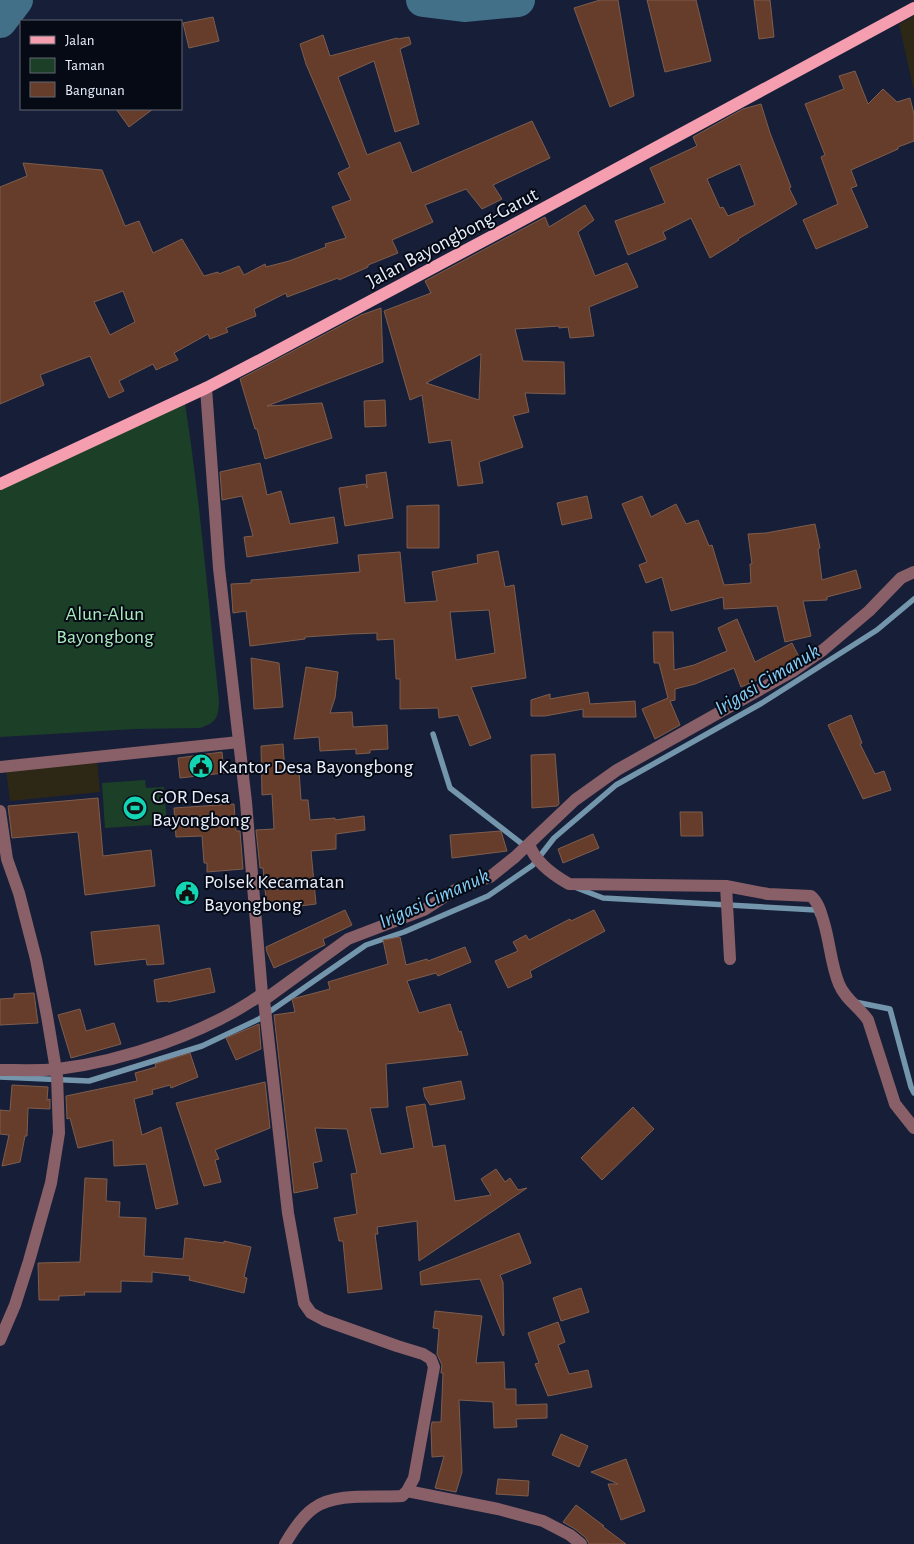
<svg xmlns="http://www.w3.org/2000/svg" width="914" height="1544" font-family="'Alegreya Sans',sans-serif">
<rect width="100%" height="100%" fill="#171f38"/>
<path fill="#2d2716" d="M914,16V91L899,24Z
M97,760L100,792L10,801L6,769Z"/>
<path fill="#1c3f27" d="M184,397C200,498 208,599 219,701C218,718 217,722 200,728L135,729L0,737V482Z
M145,780L146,788L164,787L167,824L105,828L102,783Z"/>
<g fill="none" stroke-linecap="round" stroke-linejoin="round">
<path stroke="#7496ac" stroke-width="5.5" d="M433,734L450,788L526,847
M577,888L603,898L816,910L818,915
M855,1002L890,1009L911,1087L914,1093
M0,1077L89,1081L202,1046L259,1019L366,945L404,932L488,896L533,865L554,838L616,785L762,703L877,630L914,599"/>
<path stroke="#427089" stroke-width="34" d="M423,0L464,5L518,0
M0,21L16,0"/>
</g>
<path fill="#653d2a" stroke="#7e5d4e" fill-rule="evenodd" d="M600,0H618L634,96L610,107L574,8Z
M647,0H696L711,61L665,72Z
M754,0H770L774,37L759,39Z
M213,17L219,41L189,48L183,23Z
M323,35L330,56L397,38L398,39L409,37L411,44L400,49L419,124L395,132L374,61L338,77L367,155L400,142L412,173L532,121L550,158L493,185L502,199L482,209L466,189L425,205L433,222L392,240L398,253L368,265V267L339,280L338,278L287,297L286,293L254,309L256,316L226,328L228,332L210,339L208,334L174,353L178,360L156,370L153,364L119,381L124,391L109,398L90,356L40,375L44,385L0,404V187L27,176L23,163L102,170L125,226L139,221L153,253L182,239L204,276L218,272L219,274L239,266L244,275L265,264L266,267L289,261L326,247L325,244L346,238L332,207L351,200L338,173L350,167L306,64L300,44ZM123,291L135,322L110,335L94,302Z
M855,71L868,104L883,89L897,102L910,98L914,114V141L898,147V149L851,170L857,186L851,188L868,227L816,249L803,220L838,204L821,157L825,155L805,104L844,89L839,76Z
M761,104L770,133L791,187L789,188L797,204L738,239L739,240L710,258L691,218L663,232L666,239L628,255L615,221L665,203L650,168L697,146L693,137L743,109ZM740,164L755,205L728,216L723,207L720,208L707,179Z
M116,109H153L129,127Z
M585,205L594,220L578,232L595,276L627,263L638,287L589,307L594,336L570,338L568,327L559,328V326L515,329L523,361L564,362L565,394L525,393L529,412L513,416L523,447L479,462L483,483L458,486L451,440L429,443L422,395L410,400L384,311L431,293L425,281L545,217L549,227ZM481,354L479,400L426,383Z
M381,308L383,362L267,406L322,403L332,438L265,459L257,429H255L240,379L361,315Z
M385,400L386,426L365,427L364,401Z
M260,463L267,495L281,491L290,524L334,517L338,543L247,557L244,537L253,536L242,496L222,500L220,472Z
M386,472L393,518L345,526L339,488L365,484L367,488L366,475Z
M587,496L592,518L562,525L557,503Z
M642,496L651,517L676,504L686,524L698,520L709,546L712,545L724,585L751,583L750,564H752L748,534L766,533L815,524L820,548L818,549L822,580L856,570L861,588L827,597V600L803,601L811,636L785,642L777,606L724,609L723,597L671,611L662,577L646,583L639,565L647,562L622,504Z
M439,505V548H407V506Z
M498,551L505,587L514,585L526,678L471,687L491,738L470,746L458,715L439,718L438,708L400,709V679H396L394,639L377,640V633L350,634L305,637V639L250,646L246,611L233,613L231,584L251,583V580L360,572L358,555L400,552L405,603L437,601L432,572L478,563L477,555ZM489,610L495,653L456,660L450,612Z
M737,619L755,662L792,643L799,657L771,674L741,687L734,668L695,684L675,689V700L670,701L680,725L655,739L642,709L668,698L659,663H654L653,632H673L674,670L694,665L727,651L718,628Z
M251,658L279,663L283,707L254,709Z
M306,667L338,672L335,698L330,713L352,712L353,727L387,725L388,749L370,750V753L356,754V749L320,751L319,737L294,739Z
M588,692L590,704L635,701L636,717H583V709L545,716H531V700L550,694V699Z
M851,715L862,743L860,744L875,774L884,771L891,790L863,799L828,725Z
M283,744L285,772L299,771L301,800H308L310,820L335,818V820L364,816L365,830L336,834V849L311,851L316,904L267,910L263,868H260L256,830L274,829L272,794L262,795L261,746Z
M222,752L224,773L180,778L178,758Z
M555,754L559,804L557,806L532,808L531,755Z
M98,798L103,856L151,850L155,886L85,895L78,832L12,838L8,806Z
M234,804L236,831H240L243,869L207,872V863H204L202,836L176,837L174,808Z
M680,812H702L703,836H681Z
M501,831L507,851L452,858L450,835Z
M593,834L599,848L563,863L558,849Z
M345,910L352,925L323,939L325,945L274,968L267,952L266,947Z
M594,910L605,931L530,971L532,977L508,988L495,961L518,951L513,942L526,935L529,940L570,919L571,921Z
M159,925L164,964L147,965L146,959L95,965L91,932Z
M400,937L406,965L427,959L428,961L465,947L471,962L438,976L436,973L407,981L419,1013L450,1004L459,1032L461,1031L468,1055L386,1064L388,1107L370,1108L381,1154L414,1148L406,1107L425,1104L433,1147L445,1145L455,1201L491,1195L481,1179L496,1169L505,1182L510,1178L518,1190L527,1188L419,1261L417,1221L377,1227L378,1234H375L382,1289L348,1293L343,1241H339L334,1218L357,1214L351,1174L357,1173L347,1129L315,1128L322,1161L313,1163L318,1188L294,1193L274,1015L295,1012L292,999L330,989L328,982L388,964L383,940Z
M210,968L215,992L168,1002V1001L157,1002L154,980Z
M34,993L38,1023L0,1025V999L14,998V994Z
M80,1009L86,1031L114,1023L121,1044L71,1058L58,1015Z
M259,1024L261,1049L236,1060L226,1038Z
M190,1053L198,1077L171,1088L170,1085L152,1090L153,1094L134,1099L142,1135L161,1127L178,1204L156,1209L146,1164L114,1166L113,1140L78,1148L70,1118L67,1119L66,1096L137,1081L135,1073L156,1067L155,1064Z
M461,1081L465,1099L430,1105L425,1097L423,1088Z
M265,1082L270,1128L215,1150L219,1159L215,1160L221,1182L204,1186L176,1103Z
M12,1085L48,1087L47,1100L50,1099V1109L28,1108L27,1136H25L20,1162L2,1166L9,1135L0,1134V1110L10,1111Z
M633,1107L654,1129L602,1180L581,1158Z
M85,1178L107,1179L106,1201L120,1202L119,1217L146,1218L144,1256L183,1259L185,1238L224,1243V1241L251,1247L244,1277L247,1278L244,1293L189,1280L190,1276L152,1272V1282L121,1281V1292H84L85,1295L59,1296V1300H39L38,1263L80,1262Z
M519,1233L531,1263L500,1275L503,1282L504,1335L503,1336L480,1279L421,1285L420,1272Z
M581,1288L589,1312L561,1321L553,1298Z
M435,1311L482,1316L476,1363L504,1362L505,1389H516V1405L547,1404V1418L516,1419L517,1427L494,1428L493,1402L459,1400L462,1472L456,1492L435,1488L444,1456L432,1457L431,1428L432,1422H441L443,1373H441L442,1365L437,1354L439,1329L433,1328Z
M558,1322L565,1342L558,1345L569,1374L588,1370L592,1387L548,1396L535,1364L539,1363L528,1333Z
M561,1434L588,1446L579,1467L552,1455Z
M626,1459L645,1511L621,1520L608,1484H618L591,1472Z
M498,1479L529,1481L528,1496L496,1494Z
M576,1505L604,1526H602L626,1544H589L586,1538L575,1529L563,1522Z"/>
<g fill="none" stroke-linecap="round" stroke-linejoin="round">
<path stroke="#8a6068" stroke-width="12" d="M0,767L239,742
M0,811L7,859L19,893L36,959L47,1016L57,1076L59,1133L51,1183L29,1261L15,1305L0,1340
M529,844C535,862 553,875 569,884L726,886L768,894L811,896C819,903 821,913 824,923C830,943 831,965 839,984C845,999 859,1007 868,1020L895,1104L914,1128
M726,886L730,959
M262,994L264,1000L348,939L424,910L455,890L490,877L515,857L575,800L617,770L793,671L823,650L869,611L901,578L914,572
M264,1000L288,1213L304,1303L311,1313L324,1320L397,1346L423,1354L431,1359L434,1367L414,1478L407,1491L402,1496C376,1498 336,1492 314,1508C302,1516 292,1532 285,1544
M0,1070C19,1070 39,1071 58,1069C124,1061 207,1033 262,994L246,802L219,568L206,388
M407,1491L498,1509L543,1521L570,1535L581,1544"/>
<path stroke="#f59eb0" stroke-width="12" d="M0,484L206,388L260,360L498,233L914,8"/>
</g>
<defs>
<symbol id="civic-disc" viewBox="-11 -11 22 22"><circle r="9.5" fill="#14d5b3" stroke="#060a15"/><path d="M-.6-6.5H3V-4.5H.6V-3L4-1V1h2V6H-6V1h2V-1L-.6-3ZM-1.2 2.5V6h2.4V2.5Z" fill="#111"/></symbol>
<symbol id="stadium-disc" viewBox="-11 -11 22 22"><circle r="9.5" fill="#14d5b3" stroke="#060a15"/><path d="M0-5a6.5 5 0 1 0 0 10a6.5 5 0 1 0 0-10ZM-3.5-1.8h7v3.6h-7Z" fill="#111"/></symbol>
</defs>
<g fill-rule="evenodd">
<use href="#civic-disc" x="187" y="752" width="28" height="28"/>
<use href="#stadium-disc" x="121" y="794" width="28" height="28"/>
<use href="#civic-disc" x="173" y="879" width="28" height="28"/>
</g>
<g text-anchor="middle" stroke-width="4" stroke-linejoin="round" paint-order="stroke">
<g font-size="20" fill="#e9effd" stroke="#060a15">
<text transform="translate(452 237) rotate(-28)" y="7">Jalan Bayongbong-Garut</text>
</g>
<g font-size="20" fill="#a9ebbb" stroke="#060a15">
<text x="105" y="620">Alun-Alun<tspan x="105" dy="23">Bayongbong</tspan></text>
</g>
<g font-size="20" fill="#e9effd" stroke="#060a15" text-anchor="start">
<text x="218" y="773">Kantor Desa Bayongbong</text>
<text x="152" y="803">GOR Desa<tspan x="152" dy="23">Bayongbong</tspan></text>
<text x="204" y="888">Polsek Kecamatan<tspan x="204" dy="23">Bayongbong</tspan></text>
</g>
<g font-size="21" font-style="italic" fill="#84cef7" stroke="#060a15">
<text transform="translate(767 679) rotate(-31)" y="7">Irigasi Cimanuk</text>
<text transform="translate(434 898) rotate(-24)" y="7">Irigasi Cimanuk</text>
</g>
</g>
<rect x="20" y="20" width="162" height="90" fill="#060a15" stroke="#616672"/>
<rect x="30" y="36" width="25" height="8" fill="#f59eb0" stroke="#616672"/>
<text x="65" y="45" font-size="15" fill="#e9effd">Jalan</text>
<rect x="30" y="58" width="25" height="15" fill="#1c3f27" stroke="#616672"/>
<text x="65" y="70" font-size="15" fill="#e9effd">Taman</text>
<rect x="30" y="82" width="25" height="15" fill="#653d2a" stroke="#616672"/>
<text x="65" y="95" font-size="15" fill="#e9effd">Bangunan</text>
</svg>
